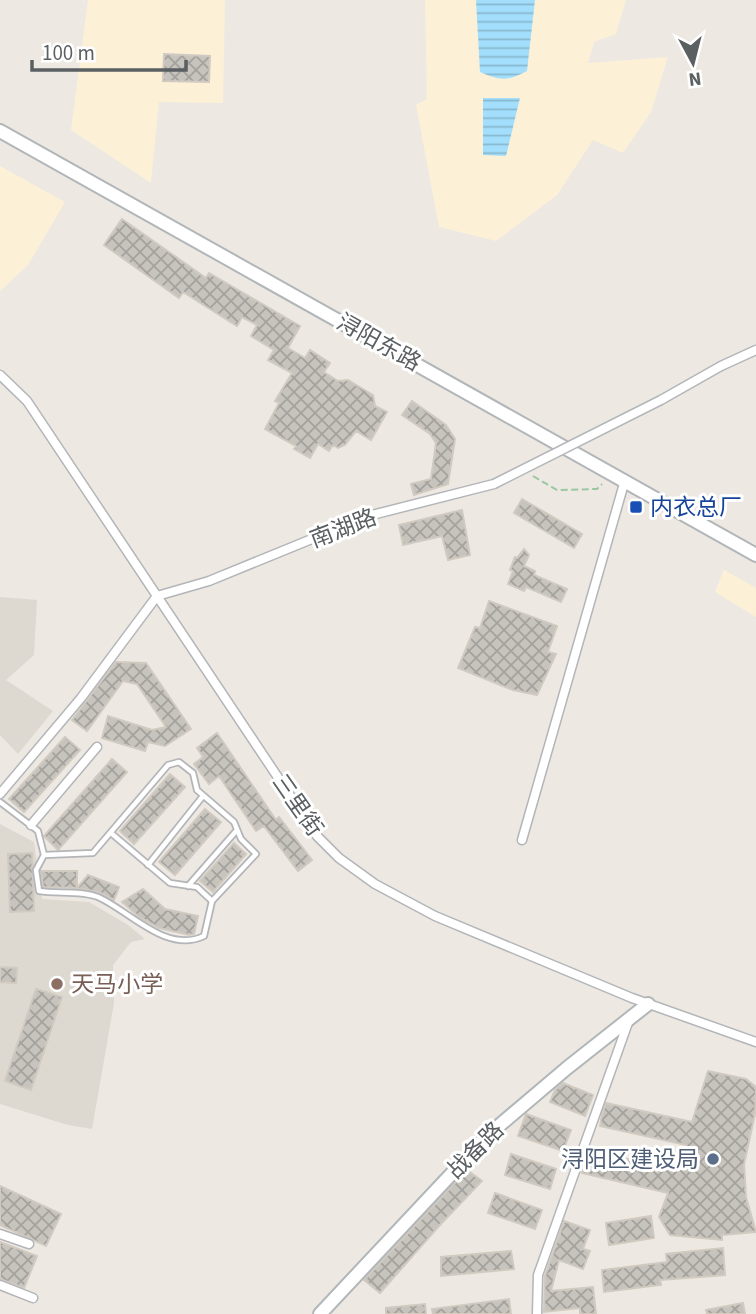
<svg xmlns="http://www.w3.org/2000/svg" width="756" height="1314" font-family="'Source Sans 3','Noto Sans SC',sans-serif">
<defs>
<pattern id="water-rules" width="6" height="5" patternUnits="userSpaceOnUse" patternTransform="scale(1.75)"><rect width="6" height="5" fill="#a3dffc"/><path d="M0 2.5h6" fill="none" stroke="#88b8cf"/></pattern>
<pattern id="building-cross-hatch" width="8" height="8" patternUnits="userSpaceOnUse" patternTransform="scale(1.75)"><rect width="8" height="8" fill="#c7c4be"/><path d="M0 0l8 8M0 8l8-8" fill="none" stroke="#a5a29e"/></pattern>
</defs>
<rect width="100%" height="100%" fill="#ede9e2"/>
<path fill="#fcf0d7" d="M88,0H225L223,103L159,102L151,183L71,130Z
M425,0H626L616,34L594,42L588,63L668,57L651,112L623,153L593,140L557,195L496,241L439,227L416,105L427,99Z
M0,166L65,202L28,265L0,291Z
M724,570L756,588V617L715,592Z"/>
<path fill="#ddd8d0" d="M0,597L37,600L34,655L6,680L53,711L18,754L0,735Z
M0,824L34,842L42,899L89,902L128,925L145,939L131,942L113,965L114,1003L92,1129L68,1125L0,1104Z"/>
<path fill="url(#water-rules)" d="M476,0H535L527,71C508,81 501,81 480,72Z
M483,98H520L506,156L483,155Z"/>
<path fill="url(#building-cross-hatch)" stroke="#d1cac1" stroke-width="2" d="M164,54L210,56L209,82L163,81Z
M122,219L206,278L209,273L300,326L288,348L305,358L310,350L330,363L324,372L338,381L348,380L373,395L375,406L387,412L371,440L356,431L345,445L338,448L333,445L329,451L318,444L310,458L294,449L296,446L265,429L279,403L275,401L292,373L268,360L274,350L251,336L257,325L242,317L237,326L183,292L179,298L104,245Z
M412,401L446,425L455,439L448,484L414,495L411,484L431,479L436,443L430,434L402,415Z
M522,499L582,534L574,548L514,513Z
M462,510L470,555L448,560L442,536L403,545L399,525Z
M524,549L529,555L524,566L535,571L534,575L567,589L561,602L526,587L524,591L508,584L513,571L510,570L515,557L517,558Z
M489,601L557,626L548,652L556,654L537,695L513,690L458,668L475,627L480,628Z
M116,662L146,663L191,729L165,746L148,742L145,751L102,738L108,716L152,730L166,727L137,684L123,681L87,731L72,720Z
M217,733L276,820L279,817L312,860L298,871L264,826L256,831L219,776L209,784L194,764L203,757L197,748Z
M65,737L80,750L24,812L9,799Z
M112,759L127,772L58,850L44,836Z
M170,774L185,787L134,844L120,831Z
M205,809L221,822L175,875L159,862Z
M234,843L246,854L213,892L200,881Z
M32,853L34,911L10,912L8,854Z
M41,871H77V888L43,887Z
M88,875L119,887L114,900L99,892L77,888Z
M143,889L165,909L198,916L194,934L189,935L159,928L139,917L122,902Z
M0,967L17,968L16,983L0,982Z
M36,989L62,997L31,1090L5,1081Z
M708,1071L746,1079L756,1087L755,1114L744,1164L746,1197L756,1232L722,1235V1240L670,1235L659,1217L668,1193L582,1173L589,1150L677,1171L686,1145L600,1126L602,1114L606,1103L692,1122Z
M563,1083L593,1095L585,1116L550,1102L555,1090Z
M526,1114L571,1130L563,1151L518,1136Z
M511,1154L556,1169L550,1189L505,1175Z
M467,1170L482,1181L439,1226L380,1293L364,1280Z
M0,1186L61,1214L46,1246L0,1225Z
M495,1193L542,1210L535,1229L488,1213Z
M651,1216L654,1238L609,1245L606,1223Z
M564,1221L590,1230L583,1249L590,1251L583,1269L559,1260L551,1291L593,1287L596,1314H580V1308L544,1312L545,1276Z
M0,1242L37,1256L24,1288L0,1279Z
M723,1248L725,1275L660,1280L661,1285L604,1292L602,1270L667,1262L666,1254Z
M511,1251L514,1269L441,1276V1257Z
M509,1299L511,1314H433L432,1309Z
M743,1303L745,1314H707L706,1310Z
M425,1304L426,1314H386V1308Z"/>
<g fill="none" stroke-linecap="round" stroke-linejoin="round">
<defs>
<path id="lane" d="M0,802L38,831L44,855L36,870L39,891C57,894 81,890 98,897C130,911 166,954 204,936L212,901L256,854L241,839L234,822L197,790L193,773L179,762L168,765L93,853L44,855
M111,833L170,883L197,887L212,901
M148,865L203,796
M188,886L237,830"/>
<path id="street" d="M0,375L27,401L317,836L339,858L375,884L435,916L632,998L756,1042
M661,400L721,366L756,350
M0,794L81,698L157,596L209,581L368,516L494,484
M31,825L97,747
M522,840L625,480
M0,1234L29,1244
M0,1285L33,1298
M537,1314L538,1275L629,1020"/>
<path id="secondary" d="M0,131L756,555
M320,1314L488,1135L567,1068L648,1004"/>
</defs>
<use href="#lane" stroke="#b3b5b9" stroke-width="8"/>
<use href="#street" stroke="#b3b5b9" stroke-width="11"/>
<use href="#secondary" stroke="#b1b6b9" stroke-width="16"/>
<path stroke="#9ac7a1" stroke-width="2" stroke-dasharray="7 3.5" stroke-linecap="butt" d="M533,476L557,490L597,489L602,484"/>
<use href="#lane" stroke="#fff" stroke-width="4.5"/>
<use href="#street" stroke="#fff" stroke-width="8"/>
<use href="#secondary" stroke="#fff" stroke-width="12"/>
<defs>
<path id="street-bridge" d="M494,484L661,400"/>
</defs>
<use href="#street-bridge" stroke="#b3b5b9" stroke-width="11" stroke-linecap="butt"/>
<use href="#street-bridge" stroke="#fff" stroke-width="8"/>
</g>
<rect fill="#1a4fb4" stroke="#fff" stroke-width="2.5" x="629" y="500" width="14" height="14" rx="3.5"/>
<circle fill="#8d6e63" stroke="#fff" stroke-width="2.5" cx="57" cy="984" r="7"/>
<circle fill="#5c6f8a" stroke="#fff" stroke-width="2.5" cx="713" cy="1159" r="7"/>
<g text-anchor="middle" stroke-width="6" stroke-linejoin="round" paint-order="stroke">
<g font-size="23" fill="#5a5f62" stroke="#fff">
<text transform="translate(379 342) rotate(29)" y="8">浔阳东路</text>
<text transform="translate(343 528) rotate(-21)" y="8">南湖路</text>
<text transform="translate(298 805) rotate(55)" y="8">三里街</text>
<text transform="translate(475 1150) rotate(-45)" y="8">战备路</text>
</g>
<g font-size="23" fill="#164399" stroke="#fff" text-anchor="start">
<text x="650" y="515">内衣总厂</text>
</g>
<g font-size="23" fill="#785e54" stroke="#fff" text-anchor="start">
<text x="71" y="992">天马小学</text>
</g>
<g font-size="23" fill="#4e5e75" stroke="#fff" text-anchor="end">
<text x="699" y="1167">浔阳区建设局</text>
</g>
</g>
<g transform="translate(693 63) rotate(173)" stroke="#ffffff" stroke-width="5" paint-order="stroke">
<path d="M0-5L12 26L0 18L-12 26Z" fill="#5a5f62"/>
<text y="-10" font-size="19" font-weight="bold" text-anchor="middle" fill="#5a5f62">N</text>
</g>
<path d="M32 60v10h154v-10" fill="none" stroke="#5a5f62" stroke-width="3.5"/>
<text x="42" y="60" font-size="21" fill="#5a5f62" stroke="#ffffff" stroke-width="5" paint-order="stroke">100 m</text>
</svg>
